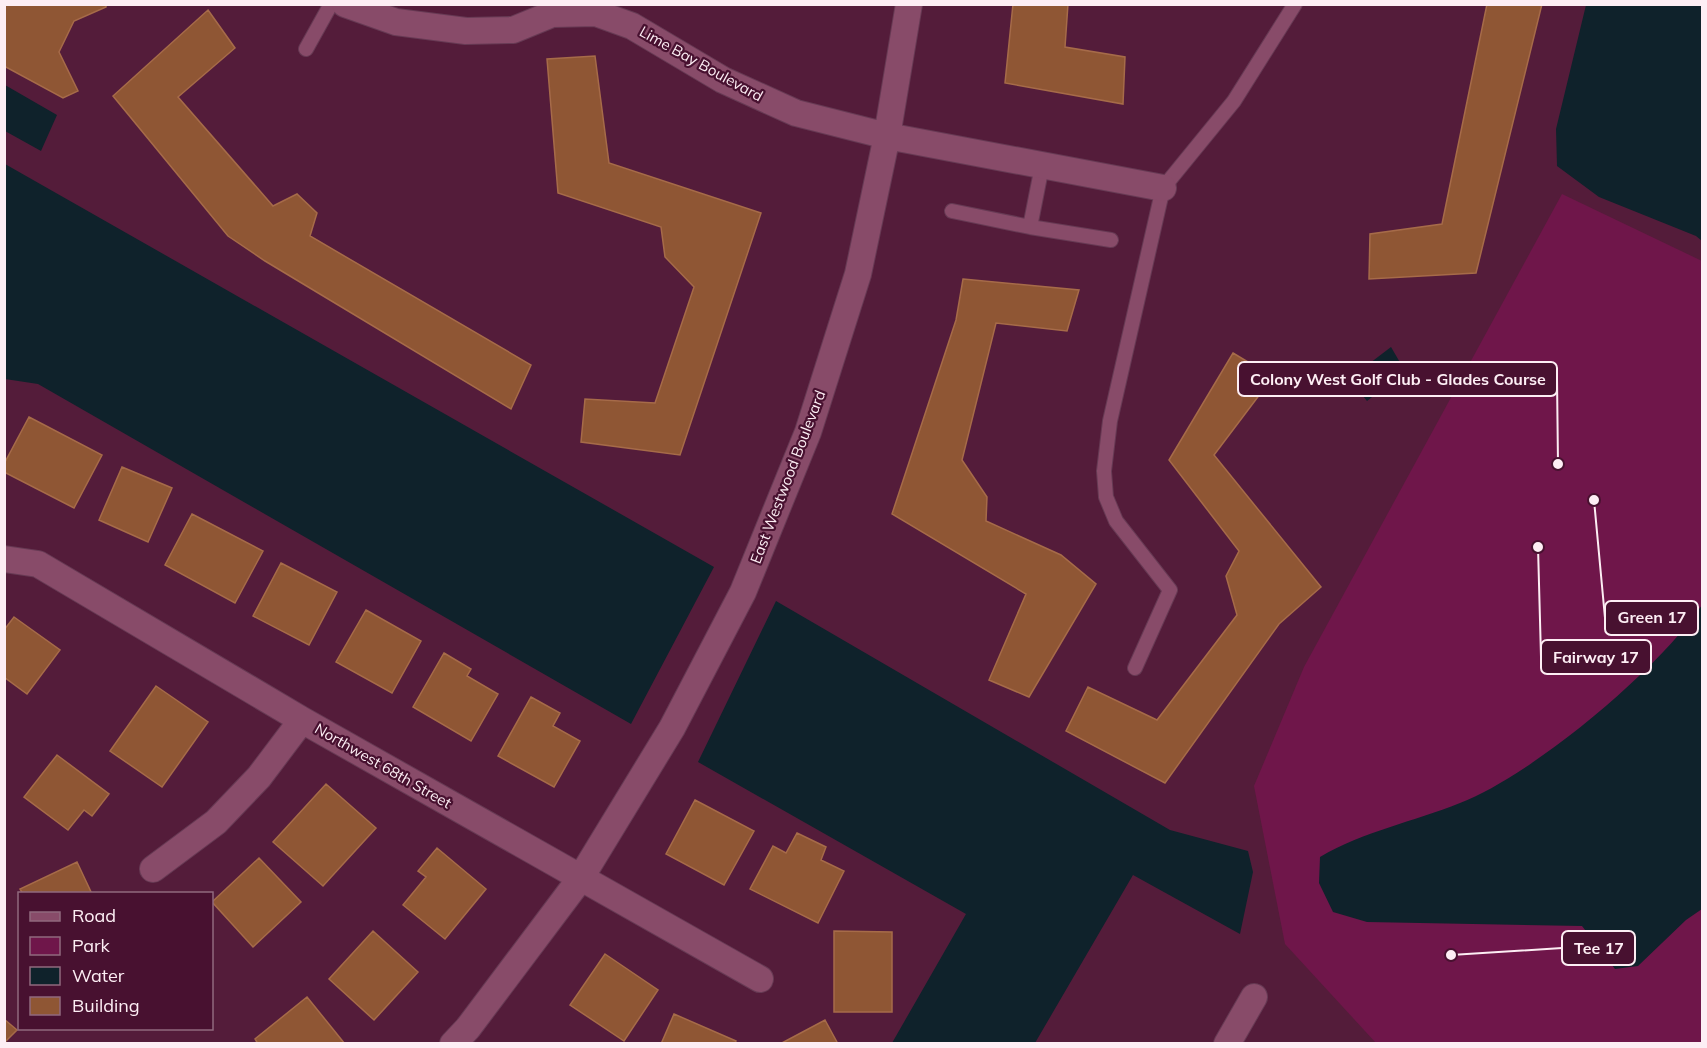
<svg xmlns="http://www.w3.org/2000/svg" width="1707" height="1048" font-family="Mulish,sans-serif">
<rect width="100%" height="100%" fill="#541c3a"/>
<path fill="#6f164a" d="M1562,194L1702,261V1043H1376L1285,944L1254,786L1304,667Z"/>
<path fill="#0f222b" d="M1586,5H1702V241L1696,236L1599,197L1557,166L1556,129Z
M5,85L57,115L41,151L5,131Z
M5,164L714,567L631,724L38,384L5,379Z
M1391,347L1405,371L1367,401L1349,379Z
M776,601L1170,830L1248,851L1253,872L1240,934L1133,875L1035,1043H892L966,914L698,762Z
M1702,605V909L1686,920L1638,966L1615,969L1582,926L1367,922L1333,912L1319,883L1320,857C1364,831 1413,822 1460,803C1534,774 1658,670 1702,605Z"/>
<path fill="#8f5634" stroke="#a66b49" stroke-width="1.5" d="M4,4H106V7L74,21L59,52L78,91L63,98L4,66Z
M1013,4H1068L1065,47L1125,57L1123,104L1005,83Z
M1487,4H1542L1476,273L1369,279L1370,234L1442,224Z
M208,10L235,48L178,97L273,206L297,194L317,213L310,236L531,365L511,409L265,261L228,236L113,96Z
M595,56L609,163L761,213L680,455L581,442L585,399L655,403L694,287L665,257L661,227L558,193L547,59Z
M963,279L1079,290L1067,331L996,323L962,460L987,497L986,521L1061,555L1096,584L1029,697L989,680L1026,594L892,514L956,320Z
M1233,353L1273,377L1214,455L1321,587L1279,624L1165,783L1066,731L1088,687L1157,720L1237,615L1226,576L1239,551L1169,460Z
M29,417L102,455L74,508L4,472V464Z
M122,467L172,488L148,542L99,520Z
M192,514L263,551L235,603L165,565Z
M281,563L337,592L309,645L253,616Z
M366,610L421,641L392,693L336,662Z
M14,617L60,650L27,694L4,677V630Z
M444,653L471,669L467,676L498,694L471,741L413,707Z
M156,686L208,722L162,787L110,751Z
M531,697L560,713L553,726L580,741L554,787L498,756Z
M57,755L109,794L92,816L84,810L68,830L24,797Z
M326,784L376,828L323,886L273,842Z
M695,800L754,831L724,885L666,854Z
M797,833L826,847L821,860L844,871L818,923L750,889L773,846L786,853Z
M437,848L486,889L445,939L403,905L426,877L418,871Z
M259,858L301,902L253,947L212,902Z
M77,862L92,894H23L20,889Z
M373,931L418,972L374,1020L329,979Z
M834,931L892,932V1012H834Z
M605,954L658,990L624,1041L570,1005Z
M307,997L345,1044H258L255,1039Z
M674,1014L736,1041L735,1044H661Z
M4,1019L17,1030L4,1043Z
M825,1020L838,1044H780Z"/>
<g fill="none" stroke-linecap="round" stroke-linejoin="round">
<defs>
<path id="service" d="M306,49L331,4
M1042,166L1030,227L1111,240
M952,211L1030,227
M1135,668L1170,590L1116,521L1106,497L1104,471L1110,421L1163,188L1234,101L1295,4"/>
<path id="minor" d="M345,4L396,22L466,31L513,30L552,14L596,13L632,26L723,80L796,113L887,136L1163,188
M4,559L38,564L302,720L760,979
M153,869L216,822L259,777L302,720
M453,1044L468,1028L580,879L672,728L743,592L808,432L858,274L887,136L909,4
M1227,1044L1254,997"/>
</defs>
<use href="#service" stroke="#673a54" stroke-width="16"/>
<use href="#minor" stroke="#673a54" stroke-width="28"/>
<use href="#service" stroke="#884b69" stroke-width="14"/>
<use href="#minor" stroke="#884b69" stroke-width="26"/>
</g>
<g text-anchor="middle" stroke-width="4.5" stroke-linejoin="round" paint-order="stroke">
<g font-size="15" fill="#fdeef4" stroke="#481130">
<text transform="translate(701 64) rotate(29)" y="5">Lime Bay Boulevard</text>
<text transform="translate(788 477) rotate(-69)" y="5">East Westwood Boulevard</text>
<text transform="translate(383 766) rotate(30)" y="5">Northwest 68th Street</text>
</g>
</g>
<path fill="none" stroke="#fdeef4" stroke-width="2" d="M1558 464L1557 379M1594 500L1605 618M1538 547L1541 657M1451 955L1562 948"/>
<g fill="#fdeef4" stroke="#481130" stroke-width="2">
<circle cx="1558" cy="464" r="6"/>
<circle cx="1594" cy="500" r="6"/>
<circle cx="1538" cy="547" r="6"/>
<circle cx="1451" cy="955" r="6"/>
</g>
<g fill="#481130" stroke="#fdeef4" stroke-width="2">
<rect x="1238" y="362" width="319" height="34" rx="6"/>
<rect x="1605" y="601" width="93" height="34" rx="6"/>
<rect x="1541" y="640" width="110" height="34" rx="6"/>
<rect x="1562" y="931" width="73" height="34" rx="6"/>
</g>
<g font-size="16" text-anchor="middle" font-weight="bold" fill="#fdeef4">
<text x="1398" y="385">Colony West Golf Club - Glades Course</text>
<text x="1652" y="623">Green 17</text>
<text x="1596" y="663">Fairway 17</text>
<text x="1599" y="954">Tee 17</text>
</g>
<rect width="1707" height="1048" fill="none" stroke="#fdeef4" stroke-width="12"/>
<rect x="18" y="892" width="195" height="138" fill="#481130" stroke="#90697e" stroke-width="1.5"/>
<rect x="30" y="912" width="30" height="9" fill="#884b69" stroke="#90697e" stroke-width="1.5"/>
<text x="72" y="922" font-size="18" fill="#fdeef4">Road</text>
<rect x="30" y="937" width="30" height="18" fill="#6f164a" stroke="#90697e" stroke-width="1.5"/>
<text x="72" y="952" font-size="18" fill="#fdeef4">Park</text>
<rect x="30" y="967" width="30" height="18" fill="#0f222b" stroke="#90697e" stroke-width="1.5"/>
<text x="72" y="982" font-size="18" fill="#fdeef4">Water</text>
<rect x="30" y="997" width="30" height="18" fill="#8f5634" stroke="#90697e" stroke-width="1.5"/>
<text x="72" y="1012" font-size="18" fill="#fdeef4">Building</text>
</svg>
